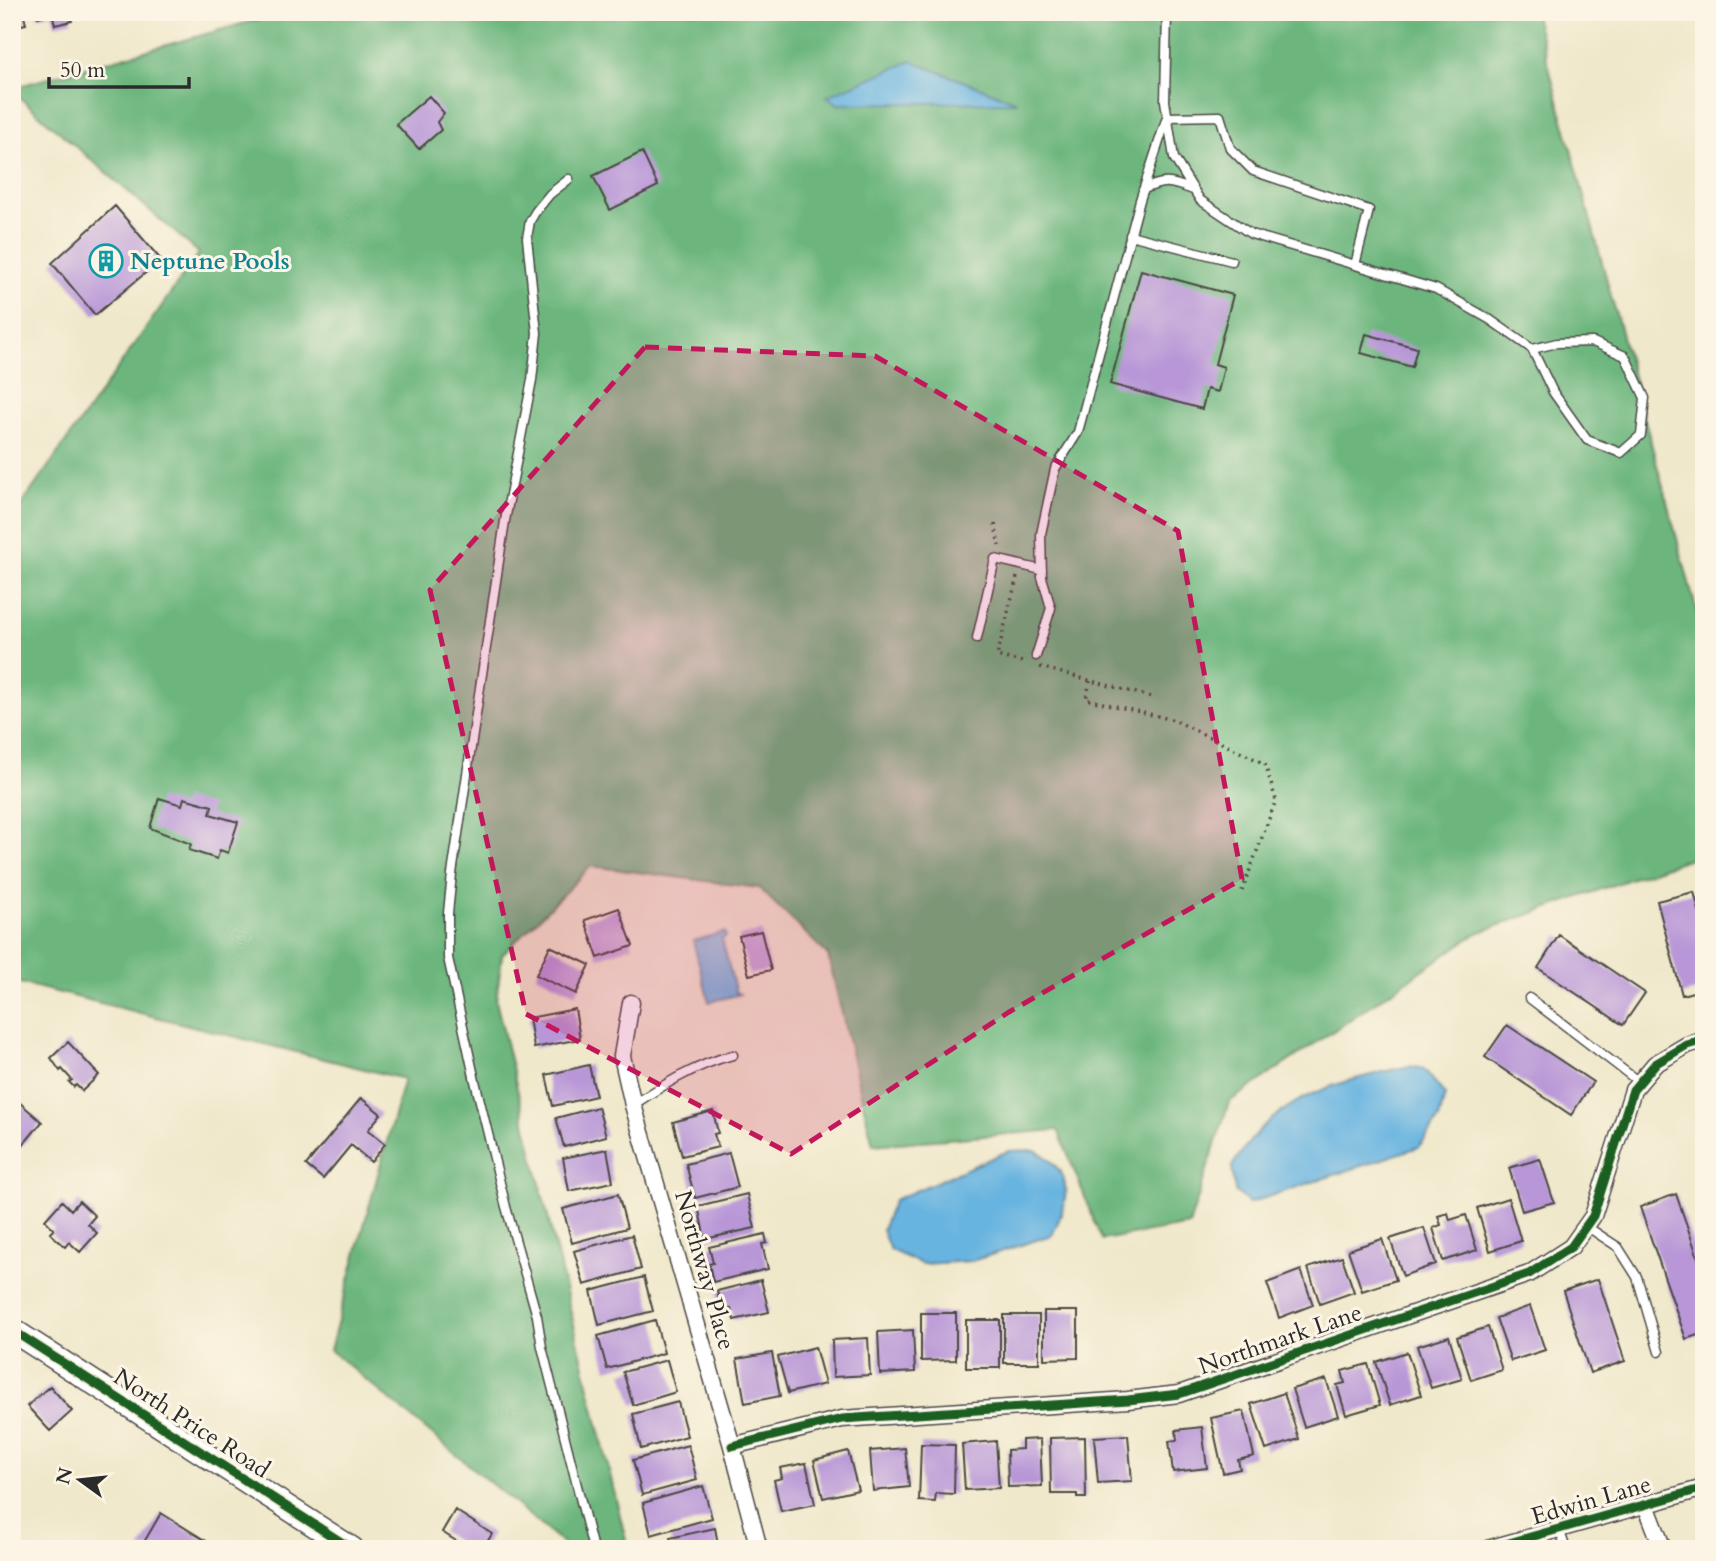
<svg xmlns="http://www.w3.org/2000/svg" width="1716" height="1561" font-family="Cardo,serif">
<rect width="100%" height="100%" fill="#fcf5e5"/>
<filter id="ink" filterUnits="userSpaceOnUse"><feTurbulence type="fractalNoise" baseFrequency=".0143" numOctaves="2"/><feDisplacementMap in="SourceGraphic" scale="14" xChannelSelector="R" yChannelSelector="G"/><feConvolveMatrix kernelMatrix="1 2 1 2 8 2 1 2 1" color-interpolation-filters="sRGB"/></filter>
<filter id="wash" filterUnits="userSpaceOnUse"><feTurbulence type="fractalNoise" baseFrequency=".00686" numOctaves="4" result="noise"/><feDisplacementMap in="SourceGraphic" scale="28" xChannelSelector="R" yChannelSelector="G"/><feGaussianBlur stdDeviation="1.57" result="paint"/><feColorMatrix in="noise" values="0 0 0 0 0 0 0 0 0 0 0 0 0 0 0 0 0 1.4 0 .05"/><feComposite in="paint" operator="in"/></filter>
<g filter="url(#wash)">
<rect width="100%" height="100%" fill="#f0e8cb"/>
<path fill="#6cb67e" stroke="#4c7054" stroke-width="2" d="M298,12H1534L1704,638V853L1477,933L1229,1102L1189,1225L1102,1240L1058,1130L873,1145L828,955L759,888L591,866L502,955L496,1001L628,1549H570L330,1350L404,1079L12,981V518L199,253L12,91V88L256,20Z"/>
<path fill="#67b4e0" stroke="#497086" stroke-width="2" d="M911,61L1017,102L838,104L827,96Z
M725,932L726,936L722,939L736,993L741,994L709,1002L693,941Z
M1410,1066L1424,1069L1445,1095L1439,1119L1419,1147L1249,1203L1235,1191L1232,1166C1240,1154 1249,1142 1258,1132C1298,1089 1356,1078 1410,1066Z
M1035,1150C1075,1172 1070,1199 1052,1235L972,1261L922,1264L890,1250L882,1230L894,1200L1008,1151Z"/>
<g id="blocks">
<path fill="#b896d7" d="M12,12H23L26,24L12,27Z
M36,12H70L72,21L55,25L52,13L38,17Z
M429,96L444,113L437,122L441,130L419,149L396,124Z
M642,152L658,186L610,210L593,176Z
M115,206L161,260L95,315L52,263Z
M1141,270L1233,295L1215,364L1224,367L1218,392L1207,389L1202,409L1110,384Z
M1366,334L1417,348L1412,367L1361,353Z
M159,798L182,805L184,798L212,806L210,814L238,822L228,853L220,850L217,859L189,850L191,844L150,828Z
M1694,892L1704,929V989L1682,995L1657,901Z
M619,908L633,946L598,958L585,920Z
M761,931L771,970L749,975L739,936Z
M1559,935L1645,993L1623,1025L1538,968Z
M550,946L590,965L576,994L536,975Z
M575,1009L580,1039L534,1048L529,1018Z
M1507,1025L1593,1082L1571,1115L1485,1057Z
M68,1042L99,1075L82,1091L76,1085L74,1087L69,1082L72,1080L62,1069L60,1071L51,1058Z
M589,1065L596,1096L553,1106L546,1075Z
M361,1098L381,1114L368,1130L385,1144L371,1162L351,1145L323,1179L306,1165Z
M19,1102L42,1122L22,1146L12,1138V1111Z
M598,1107L606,1136L564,1147L556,1118Z
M713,1111L718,1133L714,1134L718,1147L682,1156L673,1122Z
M607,1149L613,1182L569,1191L563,1158Z
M729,1153L738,1187L695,1198L686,1164Z
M1540,1159L1554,1202L1522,1211L1509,1168Z
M618,1194L627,1228L572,1243L563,1209Z
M747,1194L755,1228L705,1239L698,1206Z
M1676,1194L1704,1275V1333L1686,1339L1640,1207Z
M1508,1198L1521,1241L1490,1251L1477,1208Z
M62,1201L71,1210L79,1201L95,1216L88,1224L97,1233L80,1252L69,1242L65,1247L50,1233L54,1229L45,1220Z
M1448,1213L1450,1220L1466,1215L1477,1250L1443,1261L1433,1228L1441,1225L1438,1216Z
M1424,1228L1436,1264L1403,1276L1390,1239Z
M765,1234L767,1243L762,1244L768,1269L713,1282L709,1264L713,1263L709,1247Z
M632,1235L641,1269L584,1285L574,1251Z
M1382,1239L1396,1280L1362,1291L1348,1250Z
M1342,1257L1354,1292L1320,1304L1308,1268Z
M1301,1270L1313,1305L1279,1318L1267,1283Z
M644,1277L653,1311L599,1325L591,1291Z
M1598,1279L1625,1361L1590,1373L1563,1291Z
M761,1280L769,1312L734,1320L731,1309L722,1311L717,1291Z
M1530,1306L1545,1350L1511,1361L1496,1318Z
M1044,1311H1078V1358L1044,1359Z
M921,1313H956V1360L921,1361Z
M1004,1315H1039V1363H1004Z
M655,1320L664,1353L607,1369L598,1336Z
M966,1320H1000V1368H966Z
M1488,1327L1502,1370L1471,1380L1457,1337Z
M913,1330L915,1372L880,1374L878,1332Z
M1449,1336L1462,1379L1431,1388L1417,1346Z
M868,1338L870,1375L833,1377L832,1340Z
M815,1347L825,1384L788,1393L778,1357Z
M1407,1352L1421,1395L1390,1405L1376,1362Z
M772,1353L780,1396L745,1403L737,1359Z
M667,1360L676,1392L633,1405L623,1372Z
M1368,1364L1380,1405L1346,1415L1337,1385L1345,1383L1342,1371Z
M1326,1379L1338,1416L1304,1427L1292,1389Z
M50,1386L72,1411L50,1431L27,1406Z
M1284,1393L1299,1439L1266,1450L1251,1404Z
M678,1402L687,1436L641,1449L633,1414Z
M1244,1411L1254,1456L1238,1460L1240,1469L1223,1473L1211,1418Z
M1202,1427L1207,1468L1173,1472L1169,1441L1177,1440L1176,1430Z
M1128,1435L1132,1481L1098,1483L1094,1437Z
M1085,1437L1086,1498H1077V1494H1051L1050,1438Z
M1040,1439L1042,1486L1008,1487L1007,1450L1022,1449V1440Z
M996,1441L999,1488L965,1490L962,1444Z
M921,1444L955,1445L954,1494L936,1493L935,1502L919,1501Z
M688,1445L697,1480L642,1495L633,1460Z
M905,1448L909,1487L873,1491L870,1451Z
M848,1451L858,1490L823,1498L814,1460Z
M806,1463L815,1504L781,1511L774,1480L782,1478L780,1468Z
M703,1486L712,1518L651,1535L643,1503Z
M455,1510L492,1534L483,1549H469L442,1532Z
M161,1513L219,1549H140Z
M715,1528L719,1549H673L670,1538Z"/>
</g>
</g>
<g filter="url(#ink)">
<use href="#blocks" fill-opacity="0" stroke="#494743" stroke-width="2"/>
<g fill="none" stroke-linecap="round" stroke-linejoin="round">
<defs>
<path id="lane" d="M1167,12L1165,101L1174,158L1200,200L1251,234L1436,289L1489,319L1532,349L1553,392L1587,440L1621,453L1641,435L1645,398L1625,356L1593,342L1557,343L1532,349
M569,179L550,194L536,211L530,221L527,238L537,333L532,380L505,521L452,874L448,913V958L475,1081L506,1207L537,1316L542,1347L593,1549
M1143,190C1164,179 1171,182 1193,190
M1130,235L1232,261
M977,638L995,559L1042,570
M1036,656L1051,608L1042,577L1041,534L1055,469L1078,432L1140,200L1167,117L1220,116L1230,148L1253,171L1369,210L1355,265
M1529,998L1639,1082
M633,1105C665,1084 695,1065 733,1055
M1586,1226L1618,1247L1637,1277L1659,1352
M1559,1529L1566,1549"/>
<path id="street" d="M631,1003L622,1056L633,1105L732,1446L759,1549
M732,1446L842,1419L1128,1400L1179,1394L1529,1274L1571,1247L1593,1216L1633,1090L1655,1064L1687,1045L1704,1040
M1646,1505L1663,1549
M1488,1549L1704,1488"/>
<path id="secondary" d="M12,1330L352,1549"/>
</defs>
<use href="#lane" stroke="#494743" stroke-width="11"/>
<use href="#street" stroke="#494743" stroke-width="19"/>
<use href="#secondary" stroke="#494743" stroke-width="26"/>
<path stroke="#494743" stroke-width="3.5" stroke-dasharray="2 5" stroke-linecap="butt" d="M995,524L999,546
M1017,577L997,656L1026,663
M1040,667L1155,698
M1090,681L1086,699L1174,720L1265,764L1276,800L1242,891"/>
<use href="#lane" stroke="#fff" stroke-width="8"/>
<use href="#street" stroke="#fff" stroke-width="16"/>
<use href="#secondary" stroke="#fff" stroke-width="23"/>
<defs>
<path id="cycleway" d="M12,1330L352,1549
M732,1446L842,1419L1128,1400L1179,1394L1529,1274L1571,1247L1593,1216L1633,1090L1655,1064L1687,1045L1704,1040
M1488,1549L1704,1488"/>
</defs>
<use href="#cycleway" stroke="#fcf5e5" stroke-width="13"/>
<use href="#cycleway" stroke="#1b5e20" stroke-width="9"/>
</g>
</g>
<path fill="#c2185b" fill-opacity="0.2" stroke="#c2185b" stroke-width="5" stroke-dasharray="14 9" stroke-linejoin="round" d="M645,347L875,356L1178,531L1242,879L1009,1012L791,1154L526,1014L430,590Z"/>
<defs>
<symbol id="building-ring" viewBox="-11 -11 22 22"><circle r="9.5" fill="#fcf5e5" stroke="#0f9aa8" stroke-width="1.5"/><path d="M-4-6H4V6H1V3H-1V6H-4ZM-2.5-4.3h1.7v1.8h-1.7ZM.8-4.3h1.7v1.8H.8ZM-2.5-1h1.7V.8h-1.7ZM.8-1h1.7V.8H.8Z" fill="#0f9aa8"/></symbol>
</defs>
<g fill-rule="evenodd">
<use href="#building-ring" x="87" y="242" width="38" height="38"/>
</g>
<g text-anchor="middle" stroke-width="6" stroke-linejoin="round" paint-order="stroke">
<g font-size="24" font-weight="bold" fill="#0d838f" stroke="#fcf5e5" text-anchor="start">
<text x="130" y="269">Neptune Pools</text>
</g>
<g font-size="24" fill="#2b2b2b" stroke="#fcf5e5">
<text transform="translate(705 1270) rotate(74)" y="8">Northway Place</text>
<text transform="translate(1280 1339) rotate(-19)" y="8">Northmark Lane</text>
<text transform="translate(192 1423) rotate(33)" y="8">North Price Road</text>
<text transform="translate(1591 1500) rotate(-16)" y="8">Edwin Lane</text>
</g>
</g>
<rect width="1716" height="1561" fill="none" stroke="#fcf5e5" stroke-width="42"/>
<g transform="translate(80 1480) rotate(285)" stroke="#fcf5e5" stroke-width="5" paint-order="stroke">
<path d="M0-5L12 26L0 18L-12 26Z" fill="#2b2b2b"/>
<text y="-10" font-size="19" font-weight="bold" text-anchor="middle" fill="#2b2b2b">N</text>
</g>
<path d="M49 77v10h140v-10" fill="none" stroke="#2b2b2b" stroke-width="3.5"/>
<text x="60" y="77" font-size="21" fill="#2b2b2b" stroke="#fcf5e5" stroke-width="5" paint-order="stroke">50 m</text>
</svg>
